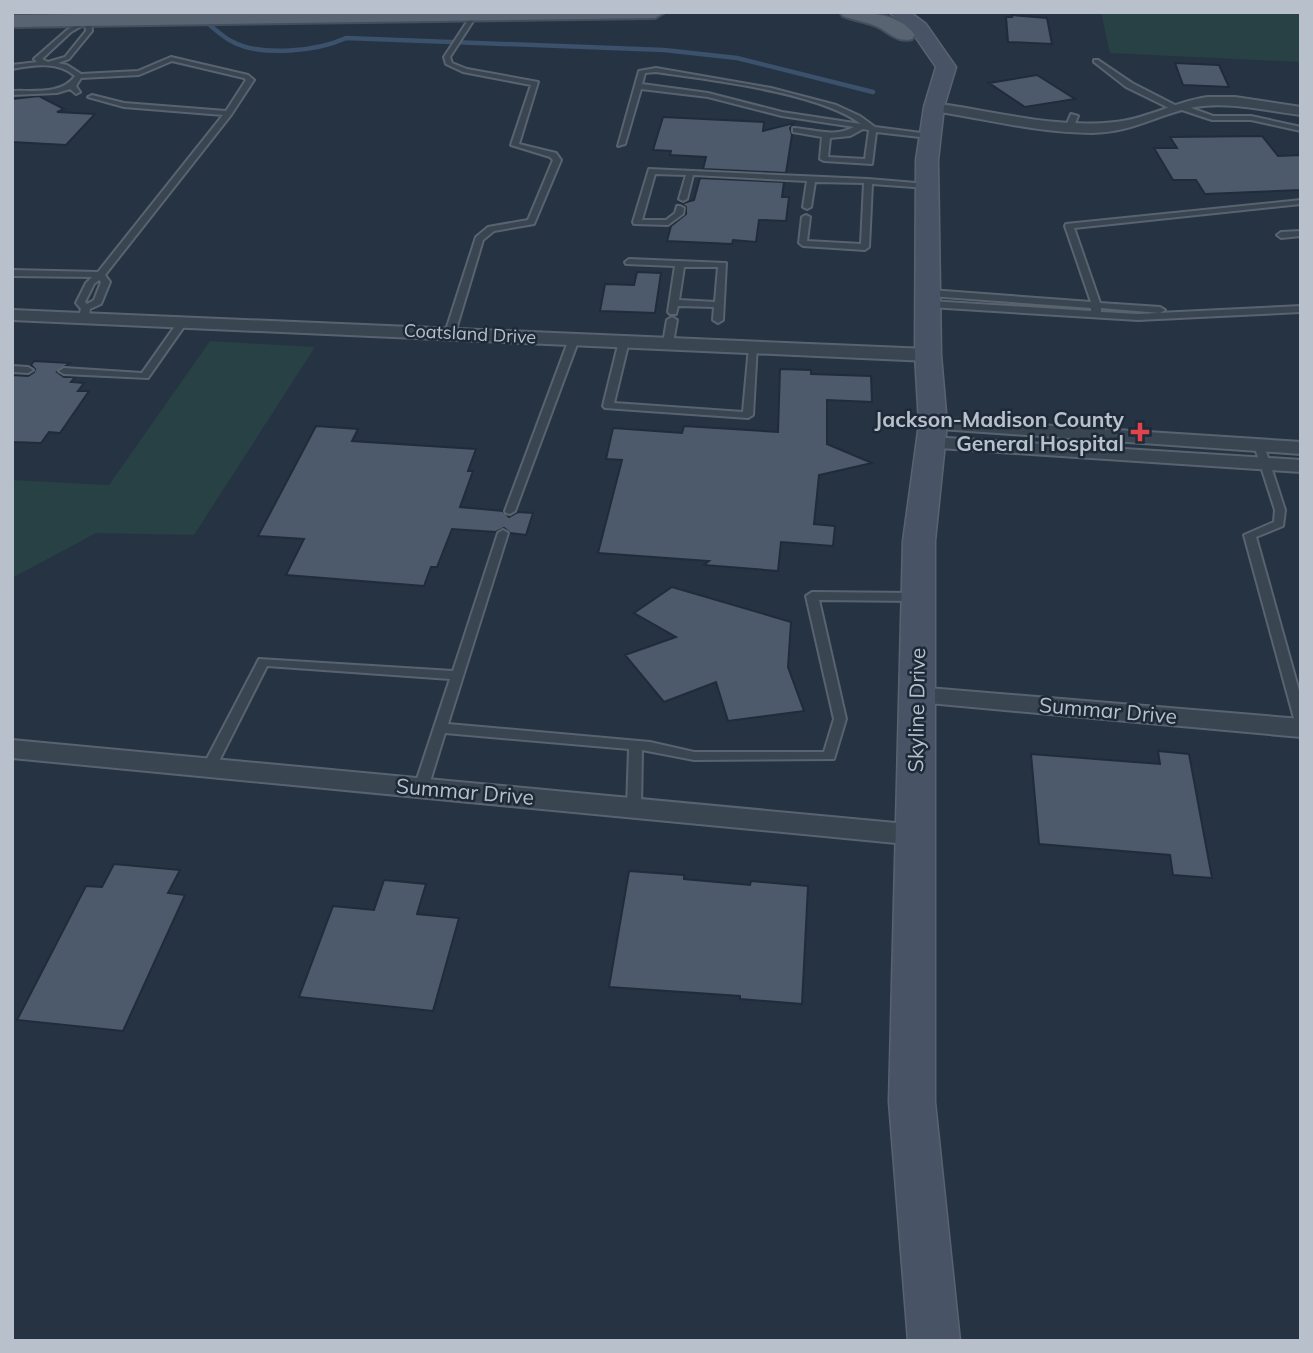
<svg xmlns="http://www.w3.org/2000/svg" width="1313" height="1353" font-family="Mulish,sans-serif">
<rect width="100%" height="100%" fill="#263343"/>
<path fill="#284144" d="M1101,12H1301V62L1110,53Z
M210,341L315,347L194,535L96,533L12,578V480L109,485Z"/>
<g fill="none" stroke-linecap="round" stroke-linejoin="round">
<path stroke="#3b516c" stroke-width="4.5" d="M202,19C212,26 222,37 233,42C262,57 318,51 346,38L664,50L737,58L873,92"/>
</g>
<path fill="#4c5a6c" stroke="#212c3a" stroke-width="2" d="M1011,15L1047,18L1052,44L1008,42L1006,17H1012Z
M1175,63L1219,65L1229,87L1183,85Z
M1037,75L1075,99L1025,107L989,83Z
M39,96L64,109L57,112L95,114L66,145L12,142V99Z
M663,117L764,122L763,131L794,123L790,128L792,135L786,173L703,169L706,157L670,155L671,151L653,150Z
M1262,136L1278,156L1301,155V190L1205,194L1196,180H1173L1154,148H1177L1170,137Z
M700,178L784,182L782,197H789L786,221L759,220L756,242L733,240L732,244L667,241L671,226L686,214V207L678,201L684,203L694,200Z
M637,272L661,273L655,313L600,311L605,284L634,285Z
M34,361L70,363L57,372L64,377H75L71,382L84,383L78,391H89L60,433L49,432L41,443L12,442V375L28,376L34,372L35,369L31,365Z
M780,369L811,370V374L871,376L872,402L827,400V444L872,463L819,475L814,524L835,526L833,546L781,542L778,571L704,565L709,561L598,553L622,460L606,459L613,428L682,433L684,426L778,432Z
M316,426L358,429L352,441L476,449L468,471H473L460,507L503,511L509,517L518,512L533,513L526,535L510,533L504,528L496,532L452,529L437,567H431L424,586L286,575L304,539L258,536Z
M672,587L791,622L788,667L804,711L728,721L716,682L664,702L625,655L676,637L634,613Z
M1158,751L1189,754L1212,878L1173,875L1170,855L1039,844L1031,754L1160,764Z
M114,864L180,870L168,893L185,895L123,1031L17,1020L86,886L102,887Z
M629,871L684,875V879L750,885L751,881L808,886L802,1004L740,999V996L609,987Z
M384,880L426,884L417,914L459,918L433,1011L299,997L333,906L374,910Z"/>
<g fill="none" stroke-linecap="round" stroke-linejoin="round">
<defs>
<path id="lane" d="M472,14L477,15L450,57L452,63L467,69L538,82L519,144L556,153L561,160L534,224L494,231L483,240L455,333L450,336L445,333L476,237L488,227L528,220L553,160L550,157L511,145L531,85L463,72L446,64L444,57Z
M88,18L91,20L92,31L69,59L58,63L67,65L81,74L138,71L171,57L248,75L254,80L231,115L105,275L110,282L101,304L90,309L89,316L84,319L79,316L81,309L76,303L86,283L92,277L12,276V270L98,272L223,115L124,107L88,97L92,95L124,103L226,111L246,80L244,78L172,61L139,75L81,78L76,86L80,92L76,94L70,89L57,93L12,95V91C33,90 62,95 75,76C57,61 34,65 12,69V65L37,62L34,59L35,58L67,30ZM85,24L86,31L65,57L48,62L42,59L71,32ZM99,280L101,282L94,300L87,304L85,302L94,284Z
M1094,60H1098L1132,83L1177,106L1183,105L1213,116H1251L1301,127V131L1251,120H1212L1179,109L1173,110L1126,87L1094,62Z
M656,68L771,88L836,105L860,116L875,127L929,134L933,136L929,138L876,132L872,164L824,161L820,159L822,137L793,132V128C815,129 833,138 854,127L782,116L708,97L641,89L625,144L618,146L639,71ZM656,72C710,80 818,92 861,124L782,112L708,93L642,84L645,73ZM863,129L869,130L865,159L828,157L830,138L850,136Z
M1071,114L1078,116L1074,126L1070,128L1066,126Z
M649,169L868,179L928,184L932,186L928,188L872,184L869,247L865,250L803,246L799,243L802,217L806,215L810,217L807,241L861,244L864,183L815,182L811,207L807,209L803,207L807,181L693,175L687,199L683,201L679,199L686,175L655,174L642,220H666L675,213L677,206H680L684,208L683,214L668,225L634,224L633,222Z
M1301,200V204L1074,228L1100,303L1160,307L1165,310L1160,313L1101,308V312L1138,314L1301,306V312L1138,320L930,307L925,304L930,301L1091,311V308L930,296L926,293L930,290L1091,302L1065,226L1066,224Z
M1301,231V236L1281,238L1277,235L1281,232Z
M629,259L726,263L723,320L718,323L713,320L714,307L678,306L676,314H670L668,312L675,266L626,264L625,262ZM684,267H718L715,302L679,300Z
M672,317L677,320L673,343L668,346L663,343L667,320Z
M183,318L188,321L148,378L64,374L59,371L64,368L142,373L180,319Z
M574,336L579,339L515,511L510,514L506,513L505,511L569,339Z
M624,338L629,341L614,403L743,412L749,347L754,344L757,345L753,415L748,418L605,408L603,406L619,341Z
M12,366L28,367L33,370L28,373L12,372Z
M1259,442L1264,445L1285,510L1283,526L1256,537L1301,698V726L1295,722L1244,535L1274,522L1275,510L1254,445Z
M503,530L508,533L448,724L650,742L694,752H824L834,719L806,596L812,592L916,593L922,597L916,601L819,600L846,719L834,759L694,760L642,750L641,808L639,811H629L627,808L629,749L445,733L428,788L426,791H416L414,788L450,679L267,666L214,771H204L202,768L259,659L453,671L498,533Z"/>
<path id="street" d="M1208,97H1235L1301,107V115C1266,111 1230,101 1195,107C1157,114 1135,132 1092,133C1039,133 986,119 934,111L927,107L934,103C994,111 1055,129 1115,122C1147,119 1176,101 1208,97Z
M12,310L928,349L937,355L928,361L12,320Z
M933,418L1301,442V454L926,428L923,424L926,420Z
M931,437L1301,460V472L924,447L921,443L924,439Z
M916,687L1301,719V737L907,701L904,695L907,689Z
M12,740L917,825L927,828L931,835L927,842L917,845L12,758Z"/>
<path id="secondary" d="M889,12H910L926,24L956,67L944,107L938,160L941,355L947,424L935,541V1102L960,1341H908L889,1102L903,541L919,424L915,355L916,160L924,107L936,67L912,32Z"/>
<path id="primary" d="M199,12H665L655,18L12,27V15Z
M840,12C866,12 898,12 915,35L912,39C897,43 889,32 876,26C866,22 854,20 843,16Z"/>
</defs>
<use href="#lane" stroke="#596370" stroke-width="4"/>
<use href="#street" stroke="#596370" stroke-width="4"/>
<use href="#secondary" stroke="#596370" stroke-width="3"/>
<use href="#primary" stroke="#444e5c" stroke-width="4"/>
<use href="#lane" fill="#3a4552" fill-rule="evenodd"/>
<use href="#street" fill="#3a4552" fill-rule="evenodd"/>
<use href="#secondary" fill="#485466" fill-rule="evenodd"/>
<use href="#primary" fill="#596472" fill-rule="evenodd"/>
</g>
<path fill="#e0444e" stroke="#1f2a38" stroke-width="2.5" d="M1136.5 421.5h7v7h7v7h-7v7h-7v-7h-7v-7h7z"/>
<g text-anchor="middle" stroke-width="5" stroke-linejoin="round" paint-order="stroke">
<g font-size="18" fill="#b8c0cc" stroke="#1f2a38">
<text transform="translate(470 334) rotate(3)" y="6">Coatsland Drive</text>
</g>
<g font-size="21" font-weight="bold" fill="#b8c0cc" stroke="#1f2a38" text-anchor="end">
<text x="1124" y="427">Jackson-Madison County<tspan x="1124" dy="24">General Hospital</tspan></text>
</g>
<g font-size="21" fill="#b8c0cc" stroke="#1f2a38">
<text transform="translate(917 710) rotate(-89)" y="7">Skyline Drive</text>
<text transform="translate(1108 711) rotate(5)" y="7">Summar Drive</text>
<text transform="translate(465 792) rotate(5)" y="7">Summar Drive</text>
</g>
</g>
<rect width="1313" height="1353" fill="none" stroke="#b8c0cc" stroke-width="28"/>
</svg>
